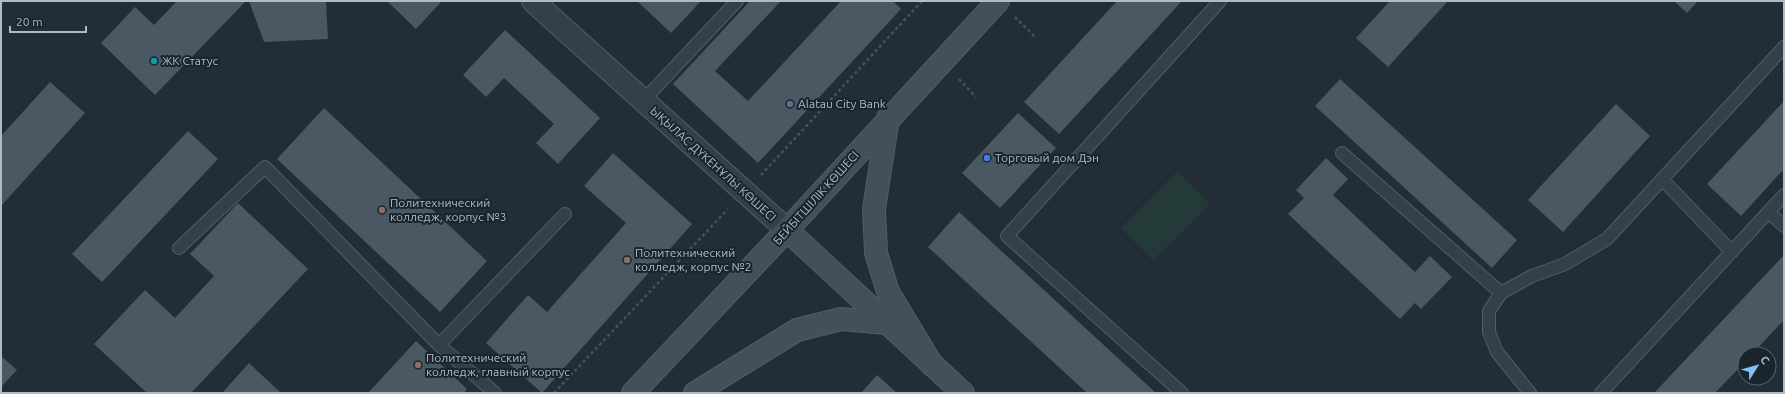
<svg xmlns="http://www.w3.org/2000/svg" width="1785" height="394" font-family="Ubuntu,sans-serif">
<rect width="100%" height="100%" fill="#222d37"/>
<path fill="#243a39" d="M1178,171L1210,204L1153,260L1121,228Z"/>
<path fill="#4a5863" d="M177,1H246L155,95L101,43L135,7L154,25Z
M249,1H326L328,39L264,42Z
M387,1H442L416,29Z
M637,1H701L671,33Z
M750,1H781L715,71L748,101L841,1H893L901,9L758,163L673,84Z
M1117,1H1182L1059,134L1024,102Z
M1390,1H1448L1388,67L1356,38Z
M1674,1H1698L1687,13Z
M505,30L600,118L558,164L536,143L554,124L504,78L486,97L463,75Z
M1340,79L1517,240L1492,268L1315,106Z
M50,82L85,113L1,206V136Z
M1784,101V169L1741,216L1707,184Z
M1616,104L1650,136L1563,232L1528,200Z
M324,108L487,261L440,312L277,159Z
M1018,113L1056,148L1000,208L962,173Z
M188,131L218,159L102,282L72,254Z
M613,153L692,224L542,393L486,343L528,295L547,312L626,223L584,186Z
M1326,158L1348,179L1333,195L1415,272L1430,256L1452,277L1421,309L1415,303L1400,319L1288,214L1304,198L1296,190Z
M238,203L308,269L191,393H147L94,344L145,290L175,318L214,276L190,254Z
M959,212L1156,393H1087L928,247Z
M1784,255V320L1752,354H1745V362L1715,393H1654Z
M416,341L467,389L464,393H368Z
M1,356L17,370L1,387Z
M249,363L281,393H222Z
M877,375L897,393H861Z"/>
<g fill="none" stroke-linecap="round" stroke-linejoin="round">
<defs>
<path id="lane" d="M643,101L737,1
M1342,153L1501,293
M1662,179L1732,252
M1768,212L1784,226
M179,248L265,167L439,345L495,393
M439,345L565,214
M1182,393L1007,236L1220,1
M1530,393L1497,352L1489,332V311L1501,293L1532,276L1565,264L1607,239L1784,47
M1601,393L1784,195"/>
<path id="street" d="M533,1L787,230"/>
<path id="secondary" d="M888,118L874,209L876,253L888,292L932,365
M787,230L963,393
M633,393L787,230L998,1
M695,393L797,330L841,319L887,323"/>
</defs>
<use href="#lane" stroke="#525d65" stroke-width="14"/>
<use href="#street" stroke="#525d65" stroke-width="24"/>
<use href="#secondary" stroke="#525d65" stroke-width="24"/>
<path stroke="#435656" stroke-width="2.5" stroke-dasharray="3 3" stroke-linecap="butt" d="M1015,17L1035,37
M959,79L976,97
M761,175L922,1
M554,393L728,209"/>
<use href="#lane" stroke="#353f47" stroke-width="12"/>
<use href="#street" stroke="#353f47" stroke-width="22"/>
<use href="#secondary" stroke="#434f5a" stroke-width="22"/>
</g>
<circle fill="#0f9aa8" stroke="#1a242c" stroke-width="1.5" cx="154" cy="61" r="4"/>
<circle fill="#5c6f8a" stroke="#1a242c" stroke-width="1.5" cx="790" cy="104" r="4"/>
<circle fill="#3f7fe0" stroke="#1a242c" stroke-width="1.5" cx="987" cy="158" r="4"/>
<g fill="#8d6e63" stroke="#1a242c" stroke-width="1.5">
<circle cx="382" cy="210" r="4"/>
<circle cx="627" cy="260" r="4"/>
<circle cx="418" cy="365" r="4"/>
</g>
<g text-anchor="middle" stroke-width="4" stroke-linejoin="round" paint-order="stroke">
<g font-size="12" fill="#afbac4" stroke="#1a242c" text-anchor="start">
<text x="162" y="65">ЖК Статус</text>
<text x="798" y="108">Alatau City Bank</text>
<text x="995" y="162">Торговый дом Дэн</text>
<text x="390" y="207">Политехнический<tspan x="390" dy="14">колледж, корпус №3</tspan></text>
<text x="635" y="257">Политехнический<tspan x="635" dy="14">колледж, корпус №2</tspan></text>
<text x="426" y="362">Политехнический<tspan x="426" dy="14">колледж, главный корпус</tspan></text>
</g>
<g font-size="12" fill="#afbac4" stroke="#1a242c">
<text transform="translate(713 164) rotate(42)" y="4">ЫҚЫЛАС ДҮКЕНҰЛЫ КӨШЕСІ</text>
<text transform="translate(816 198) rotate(-48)" y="4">БЕЙБІТШІЛІК КӨШЕСІ</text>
</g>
</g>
<rect width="1785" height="394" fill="none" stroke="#afbac4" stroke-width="4"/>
<g transform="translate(1757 366) rotate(53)"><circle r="19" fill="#1a242c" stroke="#566069"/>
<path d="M0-3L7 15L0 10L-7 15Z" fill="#87bef2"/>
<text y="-6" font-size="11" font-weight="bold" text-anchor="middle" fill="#afbac4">С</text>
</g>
<path d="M10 26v6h76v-6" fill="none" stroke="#afbac4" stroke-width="2"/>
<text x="16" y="26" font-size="12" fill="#afbac4" stroke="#1a242c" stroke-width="3" paint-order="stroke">20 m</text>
</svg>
